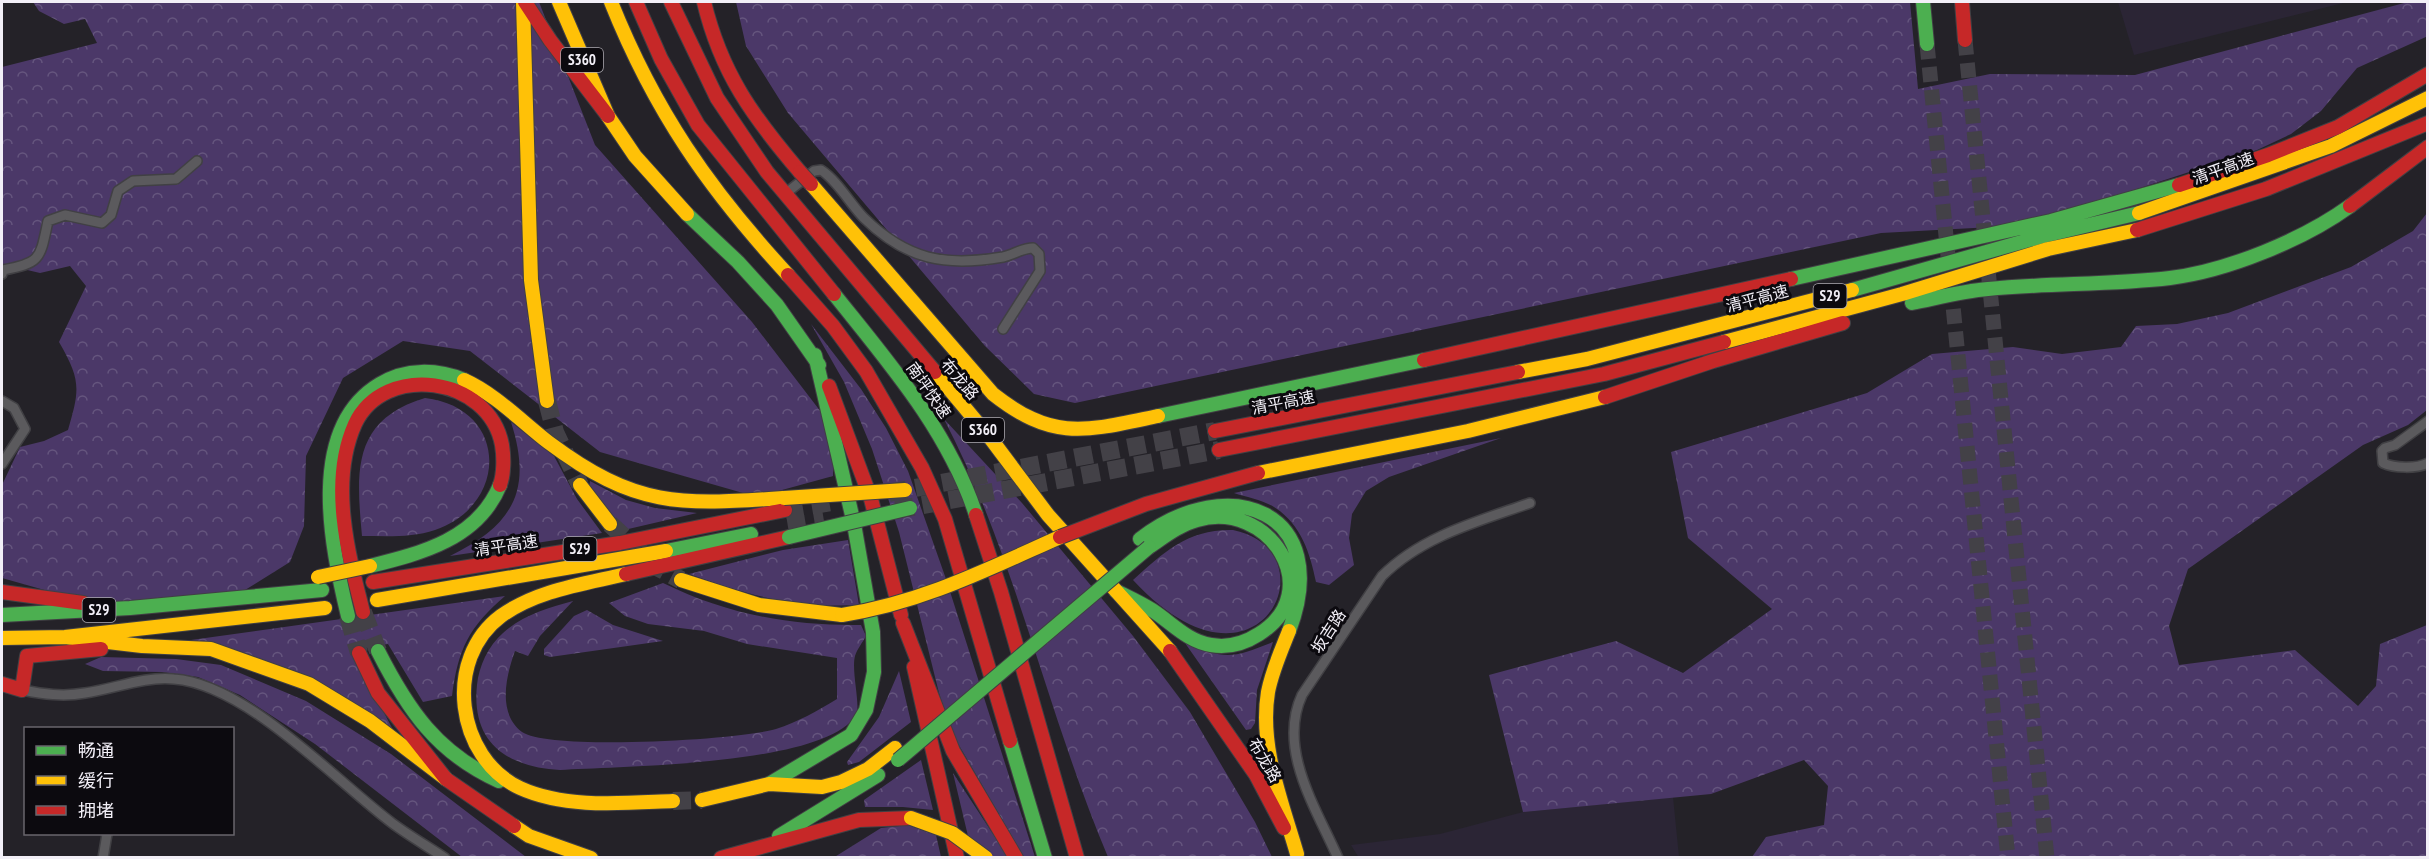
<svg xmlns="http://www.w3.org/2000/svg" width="2429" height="859" font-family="'PT Sans Narrow','Noto Sans SC',sans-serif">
<defs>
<pattern id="forest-crowns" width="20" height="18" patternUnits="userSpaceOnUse" patternTransform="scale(1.5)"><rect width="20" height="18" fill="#4b3868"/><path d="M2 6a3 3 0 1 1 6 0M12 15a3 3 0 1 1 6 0" fill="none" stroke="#65557e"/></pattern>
</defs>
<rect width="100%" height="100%" fill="#242228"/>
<path fill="#2b2535" d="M2118,2H2347L2134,55Z
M1673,797L1679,857L1359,858L1351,845L1440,834L1523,812Z"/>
<path fill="url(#forest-crowns)" d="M33,2H539L595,145L752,322L834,429L833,476L757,497L600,452L470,351L403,341L343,378L306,456L304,526L290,562L237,595L94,604L2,578V485L20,447L44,441L68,430C80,389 81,380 59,342L86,286L70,266L40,273L2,264V67L97,43L85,19L64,24L39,11Z
M736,2H1910L1918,89L1990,74L2135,75L2408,2H2427L2428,36L2357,68L2321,111L2291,134L2257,150L2066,212L1992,227L1881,233L1075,403L1034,394L985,346L788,113L746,46Z
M2427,213V410L2408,425L2363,445L2188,569L2169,626L2179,665L2295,650L2358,706L2376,686L2380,644L2427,625V857H1752L1766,837L1824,825L1828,786L1804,760L1711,794L1523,812L1489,675L1616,641L1683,673L1772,609L1688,538L1671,452L1867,393L1932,354L2013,347L2062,354L2121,347L2136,326L2177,324L2228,313L2351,267L2413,231Z
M811,324L861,389L886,428L908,471L946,579L1035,857H1024L953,735L939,693L899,532L872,449L844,382Z
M425,398C509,408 509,505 435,530C412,538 386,536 362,536C356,471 352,420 425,398Z
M944,419L1022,503L1133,636L1190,712L1255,822L1272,857H1108C1047,713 1016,558 944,419Z
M511,422L554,456L577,499L602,533L450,556C513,525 533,491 511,422Z
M1501,438L1389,477L1366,491L1352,514L1349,538L1354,565L1329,585L1316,582C1310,553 1301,524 1274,507C1263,500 1246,497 1234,493Z
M590,481L626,500L655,508L697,513L624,530L589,489Z
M1233,530C1335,551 1259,716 1133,580C1164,552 1188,529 1233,530Z
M848,540L859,605C792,608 751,596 689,574L783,550Z
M663,583C726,614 790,626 861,625L866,636C863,642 857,649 855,656C851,671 861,706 856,715C825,766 620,766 560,770C506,767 471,742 477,685C479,666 488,646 503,633C523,615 547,608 573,601L540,636L528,656L515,651C506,676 497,713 522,732C549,751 740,740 776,729C798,722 817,711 837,699V658L747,644L704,631L648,624L625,616L609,603Z
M505,596C469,627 458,649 452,696L423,702L388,644L351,650L401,745L356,713L191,640Z
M587,610L613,625L663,641L550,657L544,655V649L574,616Z
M1273,642L1257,690L1255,723L1251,729L1246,730L1185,643C1226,660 1233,658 1273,642Z
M101,657L176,659L221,665L306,701L391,754L526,857H462L315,744L240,695L198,677L162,672L103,671L85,664Z
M899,671L911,722L859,762L848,765L847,762L879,717Z
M921,760L933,810L903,807H865L864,800Z
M953,773L1008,857H973Z
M908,825L936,835L941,857L833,858L881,828Z"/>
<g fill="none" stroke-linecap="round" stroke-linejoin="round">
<path stroke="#434147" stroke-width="15" stroke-dasharray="15 8" stroke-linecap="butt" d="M1965,40L2047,858
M1927,44L1948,256
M1951,286L2008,858"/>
<path stroke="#434147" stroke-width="18" stroke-dasharray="18 9" stroke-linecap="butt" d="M547,401L555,432L580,485
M889,493L1215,431
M785,510L838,501
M896,510L1219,450
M610,524L657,567L681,580
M788,527L824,521
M363,612L378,651
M348,616L359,653
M673,801L702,800"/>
<defs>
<path id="street" d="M785,194L814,171L821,170C838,181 850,204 864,218C907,260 945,267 1003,257C1013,255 1022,248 1033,248L1039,254L1040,271L1003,329
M2,274L3,270C42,263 40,258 48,221L65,215L102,223L111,215L118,191L133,181L176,179L197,161
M2,401L14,408L25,429L2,464
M2428,421L2395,445L2385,448L2382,451L2383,463C2394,468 2416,469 2428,463
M22,690C43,694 63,697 85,693C114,689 144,676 174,679C246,684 335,780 392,823C408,835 427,846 445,858
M103,858L107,834
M1338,858C1316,808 1277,749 1302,695L1382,576C1422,536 1479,521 1530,503"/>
<path id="fast" d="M1923,2L1927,44
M687,214L738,262L777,305L819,365
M1791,279L2051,221L2179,185
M1852,290L2043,236L2139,213
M834,294C889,363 948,430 976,515
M1912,303C1937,298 1963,291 1988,289C2048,283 2110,285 2170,278C2227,271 2303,240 2350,206
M1158,416L1424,360
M1140,539C1230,470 1334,512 1289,631
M666,551L751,534
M370,566C422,553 478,539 500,485
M1116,591C1128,597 1141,603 1152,610C1172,623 1187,641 1211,645C1228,648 1245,643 1259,634C1328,591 1269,499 1197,520C1179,525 1164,537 1149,547
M2,615L130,608L322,590
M348,616C331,546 306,428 380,384C406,368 437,369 464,380
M378,651C408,710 437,753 499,781
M1010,741L1045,858
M769,784L851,735L866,710L874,672L873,632L854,524L815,355
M779,836L878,775"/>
<path id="slow" d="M523,2L531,280L547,401
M559,2L608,116L635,156L687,214
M611,2C655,112 709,189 788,275
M811,184L993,394C1054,442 1086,431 1158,416
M2139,213L2331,146L2428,98
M1724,342L1902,294L2048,249L2137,230
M935,372L991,439L1048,515L1170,651
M1518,372L1587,359L1852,290
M464,380C495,394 521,421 548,442C636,508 679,505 784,498
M1258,473L1468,431L1605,397
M580,485L610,524
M626,574C584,584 537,590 501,616C443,659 456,758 520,788C566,809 624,803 673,801
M681,580L759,605L842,615
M377,600L666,551
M1289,631C1281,651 1272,671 1268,692C1259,747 1282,802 1297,854
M65,637L142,646L211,649L309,684L370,721L446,779
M2,638L65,637L325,608
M702,800L769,784L822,787L841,782L868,769L895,748
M514,826L529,836L591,858"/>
<path id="jam" d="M525,2L550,40L608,116
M636,2L661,59L698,125L834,294
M671,2L717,98L767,172L935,372
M704,2C721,73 753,117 800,172
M1962,2L1965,40
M2179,185L2268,155L2338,127L2428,74
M2350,206L2428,147
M2137,230L2266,189L2428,123
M788,275L833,326L866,371L922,468L945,519L1010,741
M1424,360L1791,279
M829,386L871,499L901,615
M1605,397L1713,361L1843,323
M1215,431L1518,372
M1219,450L1604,374L1724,342
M976,515L1001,592L1077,858
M626,574L789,537
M373,582L620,543L785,510
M2,592L83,603
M363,612C348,554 329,482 355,424C384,362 489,376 502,445C504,457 504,474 500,485
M903,623L953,751L1016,858
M1170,651L1256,775L1284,828
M359,653L378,693L446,779L514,826
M914,667L957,858
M2,684L22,690L27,656L101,649
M721,858L859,820L911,818"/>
</defs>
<use href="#street" stroke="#414044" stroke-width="12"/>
<use href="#fast" stroke="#414044" stroke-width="16"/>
<use href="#slow" stroke="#414044" stroke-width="16"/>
<use href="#jam" stroke="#414044" stroke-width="16"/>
<use href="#street" stroke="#5b5a5d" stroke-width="9"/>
<use href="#fast" stroke="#4caf50" stroke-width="14"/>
<use href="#slow" stroke="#ffc107" stroke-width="14"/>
<use href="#jam" stroke="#c62828" stroke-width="14"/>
<defs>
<path id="fast-bridge" d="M789,537L910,508
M898,760L1149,547"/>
<path id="slow-bridge" d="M784,498L905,490
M318,577L370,566
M842,615C921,603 988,569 1060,537
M911,818L952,833L986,858"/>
<path id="jam-bridge" d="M800,172L811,184
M1060,537L1146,504L1258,473"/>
</defs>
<use href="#fast-bridge" stroke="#414044" stroke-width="16" stroke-linecap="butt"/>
<use href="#slow-bridge" stroke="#414044" stroke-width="16" stroke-linecap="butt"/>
<use href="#jam-bridge" stroke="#414044" stroke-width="16" stroke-linecap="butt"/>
<use href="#fast-bridge" stroke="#4caf50" stroke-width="14"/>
<use href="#slow-bridge" stroke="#ffc107" stroke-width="14"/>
<use href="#jam-bridge" stroke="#c62828" stroke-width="14"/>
</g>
<g text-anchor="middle" stroke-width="6" stroke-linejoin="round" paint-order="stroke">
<g fill="#0c0a0f" stroke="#adaab1" stroke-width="1.5">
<rect x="561" y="48" width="42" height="24" rx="4.5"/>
<rect x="1813.5" y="284" width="33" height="24" rx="4.5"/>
<rect x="962" y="418" width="42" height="24" rx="4.5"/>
<rect x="563.5" y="537" width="33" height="24" rx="4.5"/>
<rect x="82.5" y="598" width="33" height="24" rx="4.5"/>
</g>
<g font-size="15" font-weight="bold" fill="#f2eff7">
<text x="582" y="65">S360</text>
<text x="1830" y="301">S29</text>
<text x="983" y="435">S360</text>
<text x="580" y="554">S29</text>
<text x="99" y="615">S29</text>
</g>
<g font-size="16" fill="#f2eff7" stroke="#0c0a0f">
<text transform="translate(2223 168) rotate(-20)" y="6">清平高速</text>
<text transform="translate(1757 298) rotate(-15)" y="6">清平高速</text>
<text transform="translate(960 379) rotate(49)" y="6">布龙路</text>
<text transform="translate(929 390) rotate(55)" y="6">南坪快速</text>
<text transform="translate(1283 402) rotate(-11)" y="6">清平高速</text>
<text transform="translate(506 545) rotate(-9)" y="6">清平高速</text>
<text transform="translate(1328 631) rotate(-57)" y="6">坂吉路</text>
<text transform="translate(1265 760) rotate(59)" y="6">布龙路</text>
</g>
</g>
<rect width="2429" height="859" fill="none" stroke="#f2eff7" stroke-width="6"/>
<rect x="24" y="727" width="210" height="108" fill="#0c0a0f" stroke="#68666c" stroke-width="1.5"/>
<rect x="36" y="746" width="30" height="9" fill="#4caf50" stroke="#68666c" stroke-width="1.5"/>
<text x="78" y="757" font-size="18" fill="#f2eff7">畅通</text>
<rect x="36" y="776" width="30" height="9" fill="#ffc107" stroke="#68666c" stroke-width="1.5"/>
<text x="78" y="787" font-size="18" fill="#f2eff7">缓行</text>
<rect x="36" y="806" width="30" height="9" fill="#c62828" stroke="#68666c" stroke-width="1.5"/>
<text x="78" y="817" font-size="18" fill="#f2eff7">拥堵</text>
</svg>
